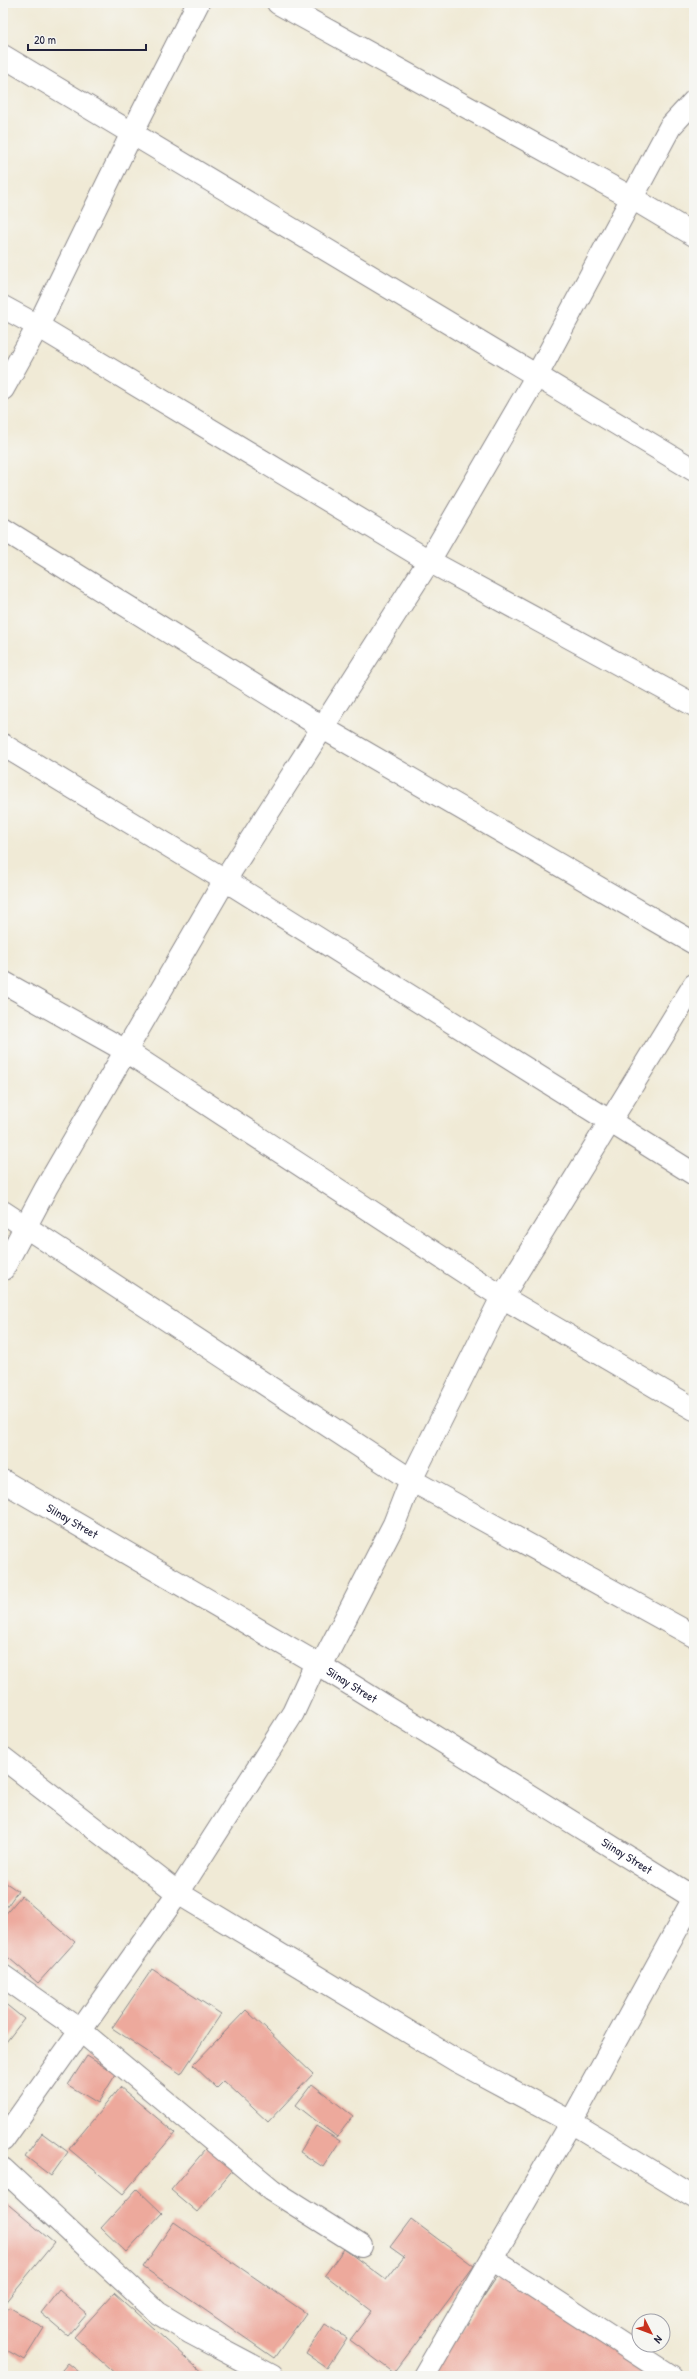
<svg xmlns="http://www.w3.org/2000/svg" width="697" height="2379" font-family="'Patrick Hand',sans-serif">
<rect width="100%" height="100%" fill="#f6f6f2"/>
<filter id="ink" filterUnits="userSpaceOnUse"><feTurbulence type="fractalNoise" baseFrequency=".025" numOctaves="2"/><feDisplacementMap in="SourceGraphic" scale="8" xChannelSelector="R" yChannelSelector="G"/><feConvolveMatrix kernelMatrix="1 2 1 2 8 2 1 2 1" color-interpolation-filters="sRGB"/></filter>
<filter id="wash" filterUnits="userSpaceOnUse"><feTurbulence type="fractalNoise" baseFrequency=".012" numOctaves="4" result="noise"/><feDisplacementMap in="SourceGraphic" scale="16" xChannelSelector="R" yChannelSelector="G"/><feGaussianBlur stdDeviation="0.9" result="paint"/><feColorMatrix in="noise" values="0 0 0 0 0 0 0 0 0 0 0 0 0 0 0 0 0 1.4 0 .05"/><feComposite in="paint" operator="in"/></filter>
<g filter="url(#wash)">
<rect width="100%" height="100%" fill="#f0ead6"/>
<g id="blocks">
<path fill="#eda99c" d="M3,1881L18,1891L3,1912Z
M21,1896L75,1942L38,1983L3,1953V1917Z
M152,1969L221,2014L181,2074L112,2028Z
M3,2002L24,2019L3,2046Z
M246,2010L313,2074L268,2122L224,2081L217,2088L193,2065Z
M87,2056L116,2074L98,2103L68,2085Z
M312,2084L353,2116L337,2137L296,2105Z
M120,2087L175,2133L123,2194L69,2149Z
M316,2126L340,2141L323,2167L300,2152Z
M42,2133L68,2152L51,2176L25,2156Z
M210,2144L236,2166L197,2212L171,2190Z
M137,2189L162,2213L126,2252L101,2228Z
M3,2200L54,2243L3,2305Z
M411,2219L474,2266L394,2373L350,2340L372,2311L325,2275L344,2249L386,2280L404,2257L390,2247Z
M174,2222L306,2313L274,2358L143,2267Z
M503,2268L657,2376H430Z
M59,2290L87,2314L68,2336L41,2313Z
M114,2293L206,2376H118L74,2337Z
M9,2307L44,2328L24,2360L3,2348V2317Z
M325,2324L347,2338L327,2368L306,2354Z
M68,2363L84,2376H57Z"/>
</g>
</g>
<g filter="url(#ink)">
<use href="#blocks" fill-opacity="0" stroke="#898688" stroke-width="1"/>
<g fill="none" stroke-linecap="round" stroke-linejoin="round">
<defs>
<path id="minor" d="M198,3L132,133L38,326L429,561L694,705
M278,3L632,198L694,235
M3,56L694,470
M3,307L38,326L3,389
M3,529L323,728L694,943
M3,745L225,880L694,1174
M3,982L126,1051L502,1297L694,1409
M3,1212L411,1480L694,1636
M3,1269L46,1188L225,880L429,561L536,377L670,127L694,101
M321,1666L394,1524L411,1480L502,1297L694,985
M3,1758L178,1893L457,2061L571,2122L694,2197
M3,1976L81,2031L272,2190L361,2246
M3,2169L158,2313L191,2333L272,2376
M492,2259L671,2376
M424,2376L571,2122L694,1898"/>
<g id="tertiary">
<path id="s1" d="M3,1481L321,1666L694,1898"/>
<path d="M3,2140L178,1893L293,1713L316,1663"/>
</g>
</defs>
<use href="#minor" stroke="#898688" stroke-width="24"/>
<use href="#tertiary" stroke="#898688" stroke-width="24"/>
<use href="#minor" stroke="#fff" stroke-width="22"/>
<use href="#tertiary" stroke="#fff" stroke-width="22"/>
</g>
</g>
<g text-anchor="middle" stroke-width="3.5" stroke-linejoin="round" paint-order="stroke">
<g font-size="12" fill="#22223b" stroke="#f6f6f2">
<text dy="4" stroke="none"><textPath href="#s1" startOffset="80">Siinay Street</textPath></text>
<text dy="4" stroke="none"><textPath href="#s1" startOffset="404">Siinay Street</textPath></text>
<text dy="4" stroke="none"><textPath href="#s1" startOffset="728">Siinay Street</textPath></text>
</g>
</g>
<rect width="697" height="2379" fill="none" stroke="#f6f6f2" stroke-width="16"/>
<g transform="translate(651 2333) rotate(132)"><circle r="19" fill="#f6f6f2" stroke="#a1a1a9"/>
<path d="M0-3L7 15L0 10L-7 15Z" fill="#c8321e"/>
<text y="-6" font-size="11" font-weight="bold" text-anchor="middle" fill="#22223b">N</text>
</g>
<path d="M28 44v6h118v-6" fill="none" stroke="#22223b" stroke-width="2"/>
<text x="34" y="44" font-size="12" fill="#22223b" stroke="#f6f6f2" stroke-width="3" paint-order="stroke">20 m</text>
</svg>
